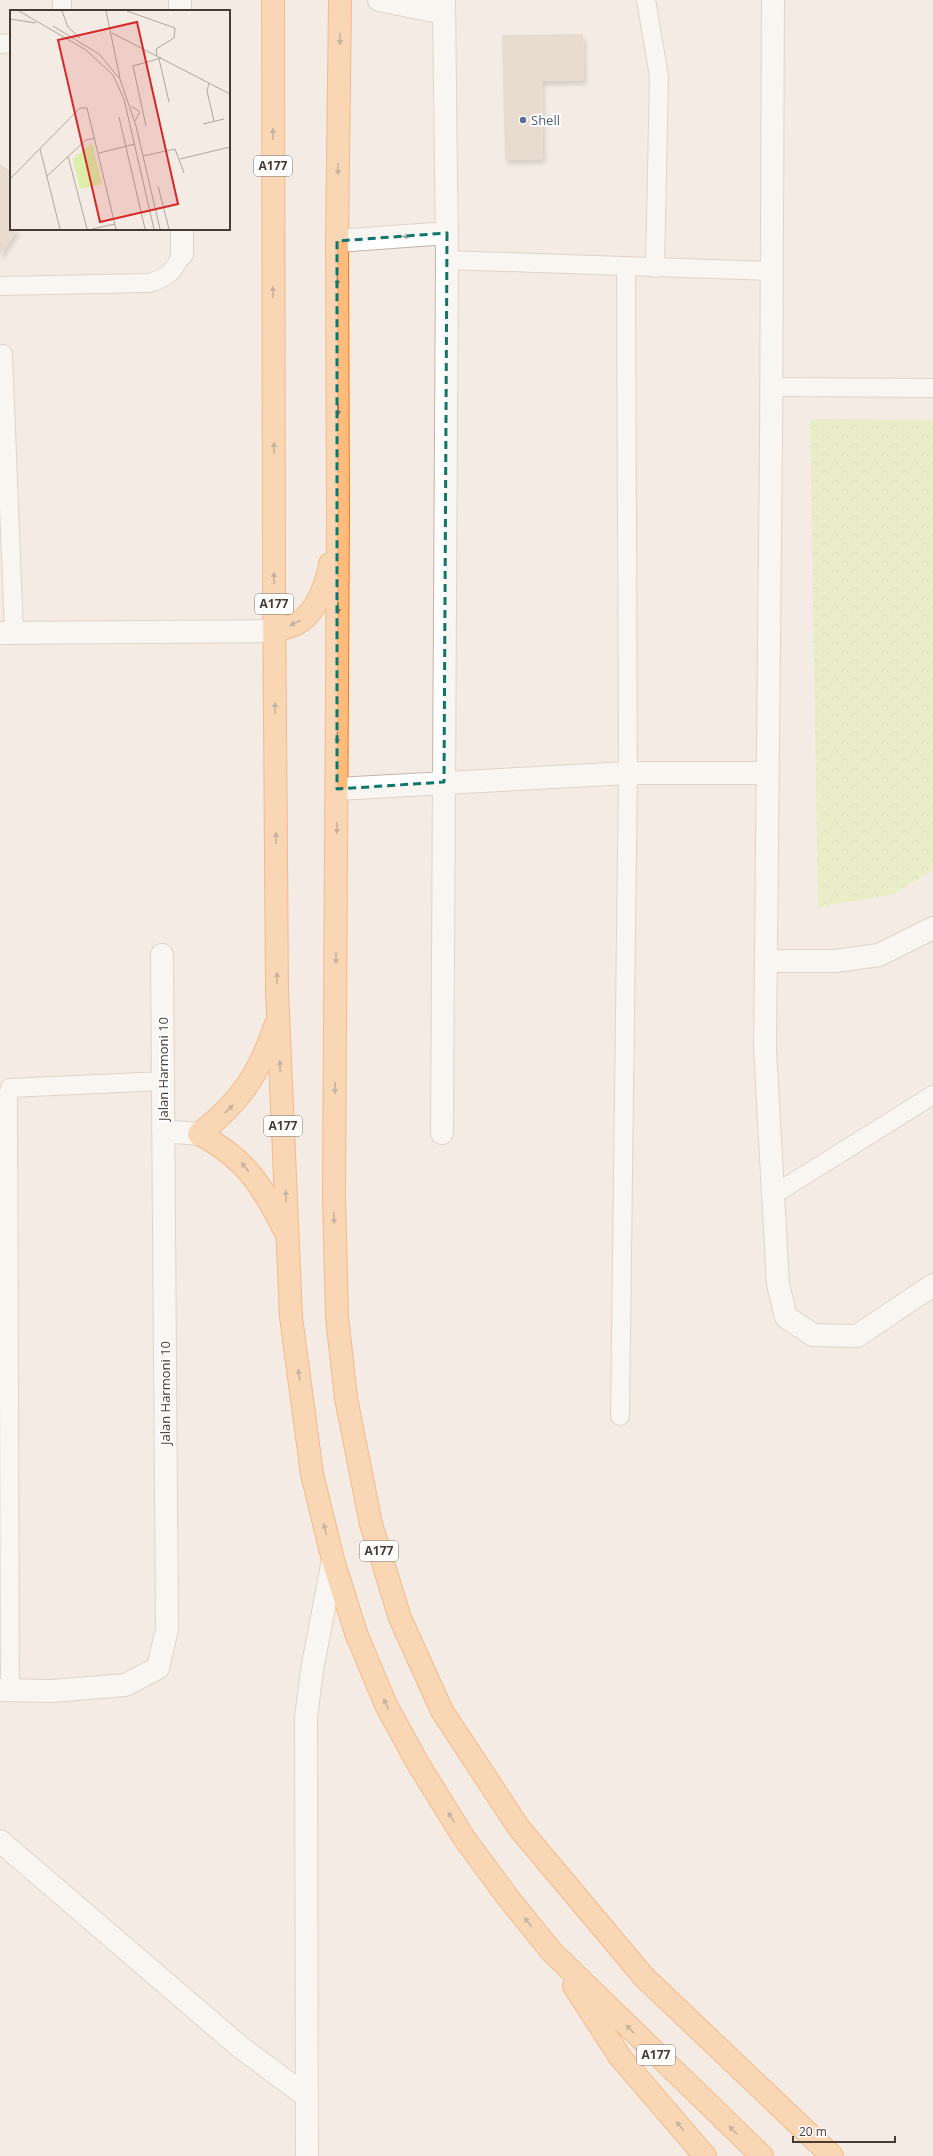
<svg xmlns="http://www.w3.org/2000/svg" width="933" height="2156" font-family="'Open Sans',sans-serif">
<defs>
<pattern id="park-crowns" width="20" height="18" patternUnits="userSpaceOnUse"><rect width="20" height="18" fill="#dceea7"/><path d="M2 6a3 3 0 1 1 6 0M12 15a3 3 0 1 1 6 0" fill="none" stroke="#becd90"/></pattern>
<filter id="shadow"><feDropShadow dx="2.5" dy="4.5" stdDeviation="2" flood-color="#0004"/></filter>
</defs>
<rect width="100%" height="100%" fill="#f4ece4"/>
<path fill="url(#park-crowns)" d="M810,419L933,420V870L892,895L818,907Z"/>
<path fill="#dac7bb" filter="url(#shadow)" d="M583,34L584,80L542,81L543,159L505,160L502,35Z
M0,164L11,172V229H18L0,256Z"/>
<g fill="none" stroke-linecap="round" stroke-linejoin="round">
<defs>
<path id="service" d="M62,0V11
M646,0L659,76L655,268
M0,44L11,43
M447,260L772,271
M0,286L149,283C169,277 173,272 182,254
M3,354L14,633
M771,387L933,388
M773,1195L933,1095
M620,1416L628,773L626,267
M10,1690L8,1096L10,1088L163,1081"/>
<path id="minor" d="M180,0V11
M379,0L443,13
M773,0L771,443L765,1049L778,1284L786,1317L813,1335L857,1336L933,1285
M182,229V254
M337,241L447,233
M0,633L274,631
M337,789L628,773H768
M766,961H835L879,955L933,928
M163,1131L199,1134
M442,1133L447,260L444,0
M0,1690L52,1691L125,1685L158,1668L167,1629L162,955
M0,1841L239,2046L306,2096
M307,2156L306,1718L312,1670L333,1560"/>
<path id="trunk" d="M273,0L274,586L277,990L291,1317L312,1474L333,1560L356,1633L386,1705L417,1762L464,1838L509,1899L552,1952L762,2156
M340,0L337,241L338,513L334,1197L337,1317L346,1398L371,1524L400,1618L442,1711L519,1828L644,1977L832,2156
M274,631C282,629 291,627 298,623C316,613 327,583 330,564
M275,1026C259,1074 240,1103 199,1134C247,1159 261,1185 285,1231
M574,1986L620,2057L705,2156"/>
</defs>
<use href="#service" stroke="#c4b4a8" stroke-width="20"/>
<use href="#minor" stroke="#c4b4a8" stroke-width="24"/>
<use href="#trunk" stroke="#f07a22" stroke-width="24"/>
<use href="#service" stroke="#fff" stroke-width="18"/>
<use href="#minor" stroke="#fff" stroke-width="22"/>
<use href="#trunk" stroke="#ffbb7b" stroke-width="22"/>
</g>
<defs><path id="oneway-solid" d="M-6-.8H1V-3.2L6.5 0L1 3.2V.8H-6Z"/></defs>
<g fill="#916e50">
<use href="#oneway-solid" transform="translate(340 39) rotate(91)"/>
<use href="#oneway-solid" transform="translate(273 134) rotate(-90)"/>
<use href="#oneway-solid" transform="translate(338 169) rotate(91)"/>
<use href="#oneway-solid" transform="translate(337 280) rotate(90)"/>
<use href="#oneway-solid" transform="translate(273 292) rotate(-90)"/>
<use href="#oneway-solid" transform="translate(338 410) rotate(90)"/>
<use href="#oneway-solid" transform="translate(274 448) rotate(-90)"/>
<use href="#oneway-solid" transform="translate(274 578) rotate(-90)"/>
<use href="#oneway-solid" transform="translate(338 608) rotate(90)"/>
<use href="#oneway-solid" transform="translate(295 623) rotate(153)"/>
<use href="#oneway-solid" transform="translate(275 708) rotate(-91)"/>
<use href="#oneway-solid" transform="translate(337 738) rotate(90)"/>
<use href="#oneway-solid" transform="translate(337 828) rotate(90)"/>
<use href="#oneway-solid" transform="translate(276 838) rotate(-90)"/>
<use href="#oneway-solid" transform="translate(336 958) rotate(90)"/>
<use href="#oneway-solid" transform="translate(277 978) rotate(-90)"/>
<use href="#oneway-solid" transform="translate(280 1066) rotate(-93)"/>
<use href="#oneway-solid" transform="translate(335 1088) rotate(90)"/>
<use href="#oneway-solid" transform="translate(229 1109) rotate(-44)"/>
<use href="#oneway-solid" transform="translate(245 1167) rotate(-131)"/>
<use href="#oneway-solid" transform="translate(286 1196) rotate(-92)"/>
<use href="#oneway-solid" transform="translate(334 1218) rotate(88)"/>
<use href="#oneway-solid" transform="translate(299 1375) rotate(-98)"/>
<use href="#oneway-solid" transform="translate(325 1529) rotate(-104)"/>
<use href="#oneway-solid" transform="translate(386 1704) rotate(-115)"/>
<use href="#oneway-solid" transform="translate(451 1817) rotate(-122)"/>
<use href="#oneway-solid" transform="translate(528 1922) rotate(-129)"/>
<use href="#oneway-solid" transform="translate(630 2029) rotate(-135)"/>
<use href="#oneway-solid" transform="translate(680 2126) rotate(-131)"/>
<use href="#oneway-solid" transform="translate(733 2130) rotate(-137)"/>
</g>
<use fill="#a39d99" href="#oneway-solid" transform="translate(408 236) rotate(176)"/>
<path d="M0 0H933V2156H0ZM447,233L444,782L337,789V241Z" fill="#f4ece4" fill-opacity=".55" fill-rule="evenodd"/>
<path fill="none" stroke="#0f766e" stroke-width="3" stroke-dasharray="8 5" stroke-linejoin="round" d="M447,233L444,782L337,789V241Z"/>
<circle fill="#5c6f8a" stroke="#fff" stroke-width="1.5" cx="523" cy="120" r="4"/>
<g text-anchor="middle" stroke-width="4" stroke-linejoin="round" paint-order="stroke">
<g fill="#fff" stroke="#7e7670" stroke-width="1">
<rect x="254" y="156" width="38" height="20" rx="3"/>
<rect x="255" y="594" width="38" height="20" rx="3"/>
<rect x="264" y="1116" width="38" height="20" rx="3"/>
<rect x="360" y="1541" width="38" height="20" rx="3"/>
<rect x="637" y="2045" width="38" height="20" rx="3"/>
</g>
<g font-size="12" font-weight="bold" fill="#473b33">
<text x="273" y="170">A177</text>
<text x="274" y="608">A177</text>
<text x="283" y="1130">A177</text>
<text x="379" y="1555">A177</text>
<text x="656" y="2059">A177</text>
</g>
<g font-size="13" fill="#4e5e75" stroke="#fff" text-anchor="start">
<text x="531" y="125">Shell</text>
</g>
<g font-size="13" fill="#473b33" stroke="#fff">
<text transform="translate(163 1069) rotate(-90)" y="5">Jalan Harmoni 10</text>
<text transform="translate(165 1393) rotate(-90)" y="5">Jalan Harmoni 10</text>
</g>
</g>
<g transform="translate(10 10)">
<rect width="220" height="220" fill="#f4ece4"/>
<path d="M82,133L92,174L70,179L63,149Z" fill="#dceea7"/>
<path fill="none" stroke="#afa59d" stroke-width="1" d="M9,1L76,40L103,65L114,89L144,219M52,1L58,17L70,28M96,1L110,68M117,1L165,18L164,28L146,39L147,46M0,9L26,13M43,16L89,44L110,69L126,116L150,219M102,23L220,84M149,49L159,92M199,73L197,81L204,111M121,96L130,102L125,111M109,107L135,219M193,114L214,109M136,116L123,56L151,48M30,139L50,219M89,143L125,134M58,146L77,219M133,146L165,139L174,163M170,149L220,137M37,166L76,130L85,128M0,169L70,98H77L106,219M148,176L159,219M82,219L105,214"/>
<path fill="#d62828" fill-opacity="0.15" stroke="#d62828" stroke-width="2" d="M127,12L168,194L90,212L48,30Z"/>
<rect width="220" height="220" fill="none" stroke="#473b33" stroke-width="2"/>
</g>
<path d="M793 2136v6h102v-6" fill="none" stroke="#473b33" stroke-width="2"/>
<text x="799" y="2136" font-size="12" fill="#473b33" stroke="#ffffff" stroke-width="3" paint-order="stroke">20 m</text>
</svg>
